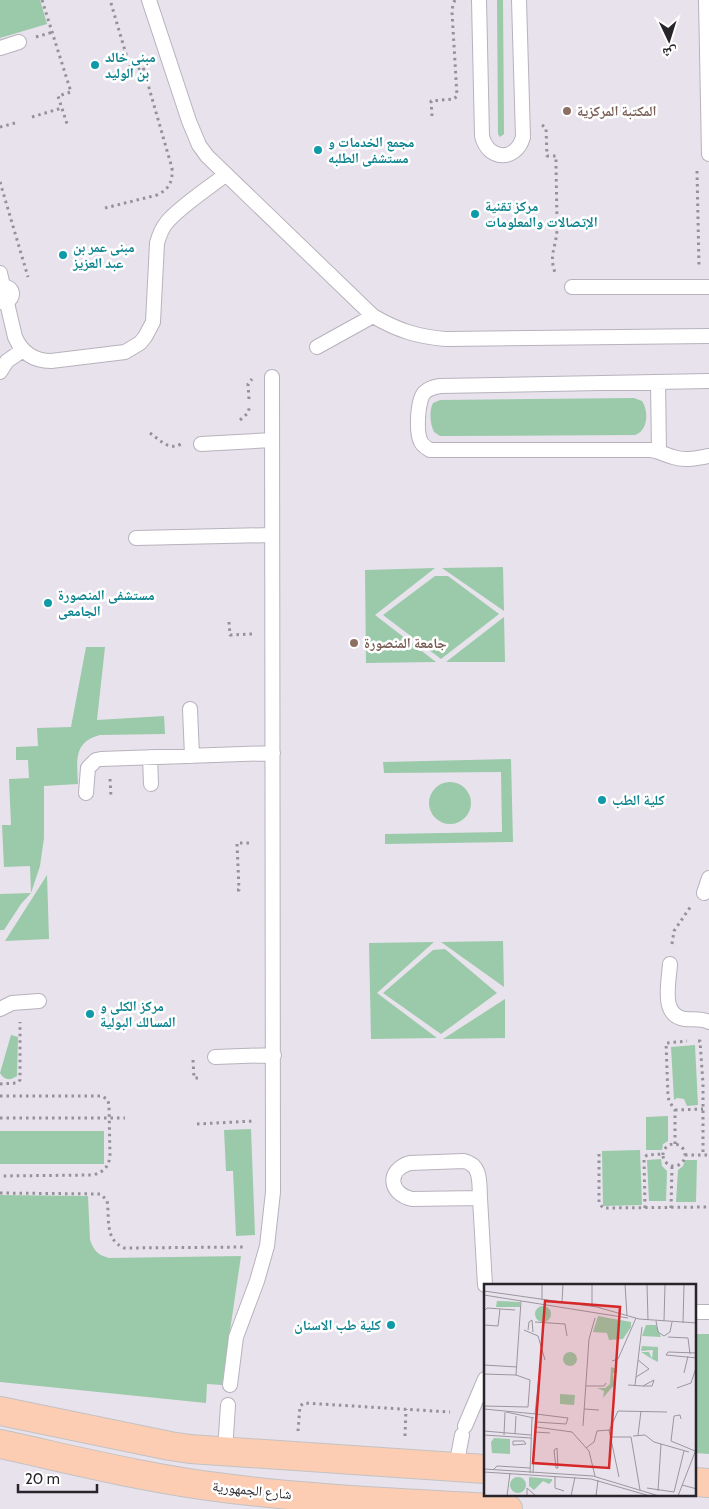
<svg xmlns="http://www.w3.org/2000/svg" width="709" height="1509" font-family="Cabin,'Noto Naskh Arabic',sans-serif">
<rect width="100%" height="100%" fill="#e8e2ec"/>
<path fill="#9acaa9" d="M0,0H40L47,24L0,38Z
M497,0H503L504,134L500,137L498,134Z
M634,398L642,401C649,411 648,431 635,435L440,436L434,432C430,424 429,411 433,403L440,400Z
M503,567L504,611L442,568Z
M435,568L375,615L436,662L366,663L365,570Z
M435,576H448L499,614L441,659L383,615Z
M504,617L505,662H446Z
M86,647H105L97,720L164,716L165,734L100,735C73,742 77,761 78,784L44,786V838L40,866L31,893L21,904L4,930H0V894L31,893L30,866L4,867L2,825H11L9,779L29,778L28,760H16V747L38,746L37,728L71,727Z
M511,759L513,842L385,844V834L502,832L501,772L384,773L383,762Z
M429 803a21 21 0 1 1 42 0a21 21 0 1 1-42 0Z
M47,875L49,939L5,941Z
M503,941L504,987L441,942Z
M434,942L377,993L437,1038L371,1039L369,943Z
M445,949L497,993L441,1034L383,993L433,950Z
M505,999V1038L443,1039Z
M11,1035L18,1037L17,1076C10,1081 4,1080 0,1073Z
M695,1045L698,1105L687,1106L684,1099L677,1098L674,1100L671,1047Z
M668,1116V1141L663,1144L662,1150H646V1117Z
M251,1129L255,1235L236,1236L233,1171H226L224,1130Z
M0,1131H104V1164H0Z
M640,1150L642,1205L603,1206L602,1151Z
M661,1159L662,1166L667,1171L666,1201H649L647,1160Z
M685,1160H697L696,1202H676L678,1170L683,1166Z
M0,1195L88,1196L90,1240C94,1251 98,1255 109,1258L241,1256L222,1385L207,1384L206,1403L0,1382Z
M695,1334H709V1454L695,1453Z"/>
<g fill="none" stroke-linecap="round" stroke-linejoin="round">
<defs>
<path id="service" d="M149,0L189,121L199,145L207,156L373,316C397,330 418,337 446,339L709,336
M479,0L482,136C488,161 516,162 523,137L519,0
M706,0L709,154
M0,48L19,42
M0,273L15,337C22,353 34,361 51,361L125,352L140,343L145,337L153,322L157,243C159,236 162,228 167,222C182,205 206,190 225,175
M572,287H709
M317,347L373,316
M0,372L7,361L23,350
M709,381L440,386C434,387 429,388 425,392C417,399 416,433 421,442C423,446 427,448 430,450H651C659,451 665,455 673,457C685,461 697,458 709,456
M658,382L659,451
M201,444L272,440
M136,538L272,535
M190,709L192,756
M150,757L151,784
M86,793L88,768L96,760L101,759L273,753
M704,893L709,878
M670,964C669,982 660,1016 685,1019C693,1020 701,1018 709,1022
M0,1009L12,1003L39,1001
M215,1057L274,1055
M464,1161C482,1165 479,1183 480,1198L412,1199C389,1194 386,1170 410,1163Z
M480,1198L485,1285
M695,1312H709
M230,1385L236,1337L257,1281L267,1246L273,1192L272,377
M465,1426L485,1379
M225,1451L228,1405
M456,1467L462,1435"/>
<path id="minor" d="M0,295L5,294"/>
<path id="primary" d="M0,1411L170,1446L190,1449L485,1469
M0,1444C74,1460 148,1479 224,1488C318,1500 413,1503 508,1509
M695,1482L709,1483"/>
</defs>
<use href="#service" stroke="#b7b2bc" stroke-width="16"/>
<use href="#minor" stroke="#b7b2bc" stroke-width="30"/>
<use href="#primary" stroke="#c3c2c3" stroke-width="30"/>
<path stroke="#959198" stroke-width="3" stroke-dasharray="2.5 4" stroke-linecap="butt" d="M42,0L71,92L58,96L68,127
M36,37L53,32
M432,116L431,101L454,99L457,96L452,12L453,4L455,0
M32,117L62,108
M542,125L546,128L547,156H556C556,181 557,205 557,230C556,248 548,256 556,275
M0,127L15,123
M697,171L699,267
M0,182L28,277
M105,208L157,195C169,189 173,182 172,168L143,67L131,71L110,0
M249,399L248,384L252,379
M240,420L248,413L250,405
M150,433C160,440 169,451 181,444
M229,622L230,635L252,634
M110,779L111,797
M237,890H239L237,843H253
M672,944L674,931L691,906
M698,1041H700L703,1084V1155
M193,1060L194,1078H200
M0,1084L17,1083L20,1080V1022
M0,1096H102L108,1100L109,1106L110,1157C108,1168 103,1172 93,1175L0,1176
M675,1110L703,1109
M0,1118H125
M197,1124L254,1121
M675,1144V1110L669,1101L668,1096L666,1043L687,1041
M663 1155a11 11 0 1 1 22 0a11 11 0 1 1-22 0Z
M599,1154V1203L603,1208L709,1207
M685,1155H709
M0,1193L100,1194L107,1200C110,1219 104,1239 124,1248L246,1247
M645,1208L644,1158L647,1155L663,1154
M671,1208L672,1166
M298,1431L300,1406L304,1403L450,1412
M405,1436L406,1409"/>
<use href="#service" stroke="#fff" stroke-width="14"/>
<use href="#minor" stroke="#fff" stroke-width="28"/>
<use href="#primary" stroke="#fdcdb3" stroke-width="28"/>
</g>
<g fill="#0f9aa8" stroke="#fff" stroke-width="2">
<circle cx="95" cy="65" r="5"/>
<circle cx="318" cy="150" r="5"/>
<circle cx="475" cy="214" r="5"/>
<circle cx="63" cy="255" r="5"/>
<circle cx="48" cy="603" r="5"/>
<circle cx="602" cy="800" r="5"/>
<circle cx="90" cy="1014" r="5"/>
<circle cx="391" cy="1325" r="5"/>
</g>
<g fill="#8d6e63" stroke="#fff" stroke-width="2">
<circle cx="567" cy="111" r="5"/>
<circle cx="354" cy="643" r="5"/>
</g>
<g text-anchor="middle" stroke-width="5" stroke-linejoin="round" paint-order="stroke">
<g font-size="14" font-weight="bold" fill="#0d838f" stroke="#fff" text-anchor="start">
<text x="105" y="62">مبنى خالد<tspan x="105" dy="16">بن الوليد</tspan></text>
<text x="328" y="147">مجمع الخدمات و<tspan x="328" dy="16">مستشفى الطلبه</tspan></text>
<text x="485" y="211">مركز تقنية<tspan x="485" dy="16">الإتصالات والمعلومات</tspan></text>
<text x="73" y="252">مبنى عمر بن<tspan x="73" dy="16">عبد العزيز</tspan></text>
<text x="58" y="600">مستشفى المنصورة<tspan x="58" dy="16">الجامعى</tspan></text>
<text x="612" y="805">كلية الطب</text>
<text x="100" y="1011">مركز الكلى و<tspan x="100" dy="16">المسالك البولية</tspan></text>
<text x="381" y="1330" text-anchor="end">كلية طب الاسنان</text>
</g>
<g font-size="14" font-weight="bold" fill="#785e54" stroke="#fff" text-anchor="start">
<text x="577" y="116">المكتبة المركزية</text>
<text x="364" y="648">جامعة المنصورة</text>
</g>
<g font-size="14" fill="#272529" stroke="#fff">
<text transform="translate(252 1490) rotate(6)" y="5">شارع الجمهورية</text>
</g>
</g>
<g transform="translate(484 1284)">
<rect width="212" height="212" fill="#e8e2ec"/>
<path d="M13,17L36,18V23H12ZM51 30a8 8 0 1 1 16 0a8 8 0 1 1-16 0ZM114,32L147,38V43L139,55L125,56L123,49L109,48ZM162,41H172L177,53L158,52ZM158,62L174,63V78L168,75L157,68H165L168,75L169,66L157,67ZM79 75a7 7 0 1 1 14 0a7 7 0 1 1-14 0ZM127,83L133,85V89H129L130,101L119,114L120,107L113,104H121L126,100ZM76,110L91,111L90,121L76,120ZM10,154L26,155V170L8,169L7,158ZM26 201a8 8 0 1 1 16 0a8 8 0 1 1-16 0ZM45,193L68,195V197L65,200L59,197L50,206L45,202Z" fill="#9acaa9"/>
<path fill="none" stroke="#9b969e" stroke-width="1" d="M58,0V16M141,0L143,32M163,0L164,36M0,7L113,23L155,35L213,39M0,11L144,34M78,18L79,0M108,22V0M0,27L3,24L31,26M172,37L174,48L180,52L186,48L188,38M180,37L181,0M51,38L81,40L83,52M199,39L200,0M0,41L14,42L16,25M40,46L54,52L61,76M44,46L45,38L48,36L49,48M184,53L204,54L206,70M213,69L184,68L182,71L213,74M128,77L134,75L152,34M0,81L33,83M200,89L204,72M0,90L32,91L37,17M152,93L165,85L154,76M144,101L159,102H168L170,96L159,102M151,101L158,43M102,102H120L122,99M193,104L207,99L213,81M0,122L44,123L46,96L32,91M0,125L52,130L49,189M100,125L115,126M22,128L50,134M51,130L56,83M52,130L84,134L82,140L52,138M197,135L196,131L190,132L187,157L211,167M99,142L105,55L111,34M52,143L88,148L105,167L111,192M0,147L47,151M125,147L134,127L183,128M51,148L66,149M31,150L32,132M0,151L47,154M20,151L21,128M154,151L157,127M149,152L161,151L170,158L205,168M127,153H147L156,206M29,157H40L42,160L29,161ZM73,164L74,184H72L70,166ZM102,164L110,158L113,147L125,146L135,193M0,185L109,192L175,212M9,186L13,182L46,184M0,188L107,195L166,212M46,189L48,134M71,192V204L80,207M198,201L213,205M163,204L190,208L200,167M174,207L177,160M23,212L26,189M43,212V204L52,212M87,212L91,193M112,212L114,196M194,212L213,163"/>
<path fill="#d62828" fill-opacity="0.15" stroke="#d62828" stroke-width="2.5" d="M61,17L136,23L125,184L49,179Z"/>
<rect width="212" height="212" fill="none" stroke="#272529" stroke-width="2.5"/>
</g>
<g transform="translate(669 40) rotate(176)" stroke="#ffffff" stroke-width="4" paint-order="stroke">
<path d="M0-4L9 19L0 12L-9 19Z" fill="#272529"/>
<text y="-8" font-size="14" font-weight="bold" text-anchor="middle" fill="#272529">ش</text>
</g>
<path d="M18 1484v8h79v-8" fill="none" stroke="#272529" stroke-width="2.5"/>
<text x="25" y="1484" font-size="15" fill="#272529" stroke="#ffffff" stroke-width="4" paint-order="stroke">20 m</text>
</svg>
